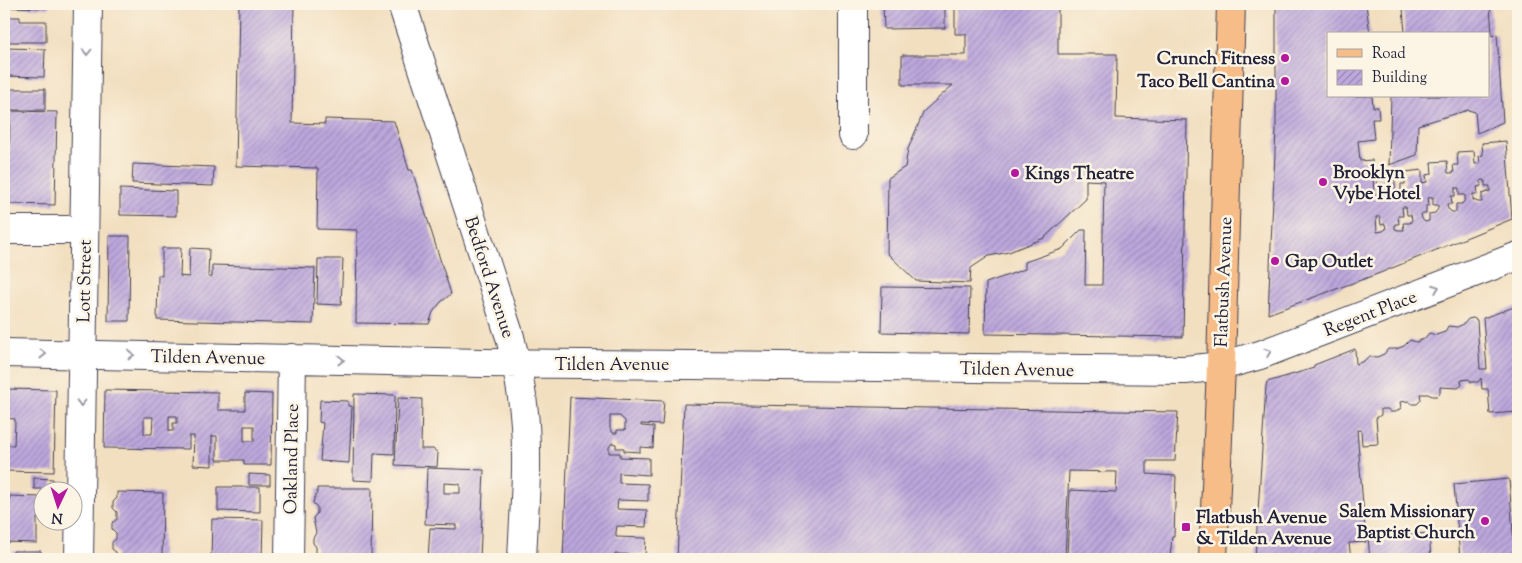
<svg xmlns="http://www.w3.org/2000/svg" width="1522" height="563" font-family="'Sorts Mill Goudy',serif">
<defs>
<pattern id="building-hatch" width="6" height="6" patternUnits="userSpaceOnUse" patternTransform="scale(1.25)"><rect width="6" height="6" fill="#bda7dd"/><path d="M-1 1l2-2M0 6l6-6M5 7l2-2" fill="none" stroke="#9988b4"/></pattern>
</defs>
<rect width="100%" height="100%" fill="#fcf5e5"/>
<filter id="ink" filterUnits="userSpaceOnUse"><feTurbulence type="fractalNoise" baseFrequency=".02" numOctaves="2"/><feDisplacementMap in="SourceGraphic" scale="10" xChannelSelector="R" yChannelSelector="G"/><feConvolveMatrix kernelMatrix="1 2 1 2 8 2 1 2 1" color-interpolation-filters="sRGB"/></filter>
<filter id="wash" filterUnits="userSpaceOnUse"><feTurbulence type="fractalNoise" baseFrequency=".0096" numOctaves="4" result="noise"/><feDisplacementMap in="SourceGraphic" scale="20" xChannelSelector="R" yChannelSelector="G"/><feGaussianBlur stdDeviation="1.12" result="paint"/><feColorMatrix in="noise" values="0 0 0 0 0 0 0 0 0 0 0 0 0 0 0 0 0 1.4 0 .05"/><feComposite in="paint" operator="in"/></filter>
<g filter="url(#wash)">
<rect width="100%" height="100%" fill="#f2dfc0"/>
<g id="blocks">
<path fill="url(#building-hatch)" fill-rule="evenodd" d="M4,4H49V8L4,7Z
M239,4H294L292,123L325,124V119L394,121L409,170H412L451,294L441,302L433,312L429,324L356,323L357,230L317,229L318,168L236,166Z
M883,4H945V28L884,29Z
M955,4H1058V54H1117L1116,118L1187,120L1183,337L985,334L986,283L1025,269V262L1062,249L1081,230H1086L1085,285H1102L1104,181L1086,180V199L1044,238L1009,252L989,256L971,268L970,283L916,281L887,253L888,178L905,167L908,149L924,111L953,85H902V55H966V34H955Z
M1276,4H1366L1370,34H1328V96H1372L1373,107H1378L1379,119H1372L1374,139L1358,141L1360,161L1372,160L1374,194H1378L1377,180L1395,179V192L1401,191V184H1405V172L1422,170V183L1427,182L1426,175L1432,174L1431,162L1447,161L1448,173H1454L1453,165H1458L1457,152L1474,151L1475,164L1480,163L1479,156L1483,155L1482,143L1506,141L1512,219L1380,273L1268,314L1276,129ZM1481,180H1485V186H1490V191L1482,194V202H1478L1473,200V194H1478L1477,187L1481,186ZM1455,188H1459V195H1465V200L1462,204H1456V212H1452L1448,209L1447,204H1452L1451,196H1455ZM1433,197V205H1438V209L1435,213L1429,214V221L1425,222L1422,219L1421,214H1426V206L1429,205L1428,198ZM1402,207H1406L1407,215H1411L1412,220L1410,223H1403L1404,230H1398L1395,229V224H1399L1398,216H1403ZM1376,217H1380L1381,225L1385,224L1386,229L1383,231L1377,232Z
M1454,4H1490L1492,36L1497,34L1503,122L1477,133L1475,112L1468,110L1418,125L1417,155L1389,165L1391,96H1488V34H1405L1403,8Z
M4,17H20V21H46V42H4Z
M6,48L45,49L44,77L4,76V52H6Z
M4,89H45V110H4Z
M10,111L57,112L55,205L8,204V198L4,197V192H8L9,179H4V174H9Z
M133,164L214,167L213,186L132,183Z
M120,189L176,191V216L120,215Z
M109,236H130L129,321H108Z
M162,248H181L180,276L189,277L190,248L209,249L208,277H212V265L315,268L313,324L157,320L158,275L162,276Z
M318,259H343L341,305L317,304Z
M882,287L970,288L969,334L881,332Z
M1517,306L1518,412L1490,414L1488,389H1482L1481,378L1478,382H1471L1469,379L1461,380L1462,385L1458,388L1440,387V393L1437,396H1432L1428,394H1420L1421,400L1417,404H1412L1408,401L1400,402L1401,408L1396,412H1390L1388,409H1381V415L1376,418L1378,444L1362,445L1361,430H1357L1366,542L1349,543L1351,559H1255L1266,386L1267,382L1314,368V365L1355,349L1356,364L1364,361L1369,356L1377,357L1384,354L1388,349H1396L1404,346L1410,340L1416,342L1424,339L1429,333L1436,335L1445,332L1448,326L1457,327L1464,324L1468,319L1473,318L1477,320L1480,369H1487L1483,318Z
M5,389L56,390L54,472L4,471V445H14L15,423V419L4,418Z
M105,390L218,392V410H245V393L272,394L271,465H244V460H217V436H212V466L193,465L194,436H189V449L104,448ZM169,416H177V423H173V431H169ZM144,417H153L152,434H144ZM244,426H254V441H244Z
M354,394L395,395L394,454L374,453L373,481L353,480Z
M570,397L664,401L662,425L641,424V426L654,427L653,448L640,447V452L624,451V448H616V444L612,443L609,447V453H620V457L649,458V475L619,473V483L648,484V501L618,500L617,509L647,510L646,527L617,526L616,532V537L646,538L645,555L615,554V559H563ZM610,416H620L625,421V430H617V433H613L610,429Z
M398,398L422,399L421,449H433L438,453L437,467L395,465Z
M320,400L348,401V406H352L349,463L320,461L323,423L319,422Z
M684,404L1178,412L1175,461H1147V474L1176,476L1174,536H1172L1170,559H1067L1070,490L1116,492L1117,472L1069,471L1065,559H677Z
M427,468L484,470L480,559H428L430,528L456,529V525L425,524ZM444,483L460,484V493H444Z
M249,474L270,475V485H249Z
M34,478L53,479V489H34Z
M1509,479L1515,559H1460L1454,484Z
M218,487H260V512L218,511Z
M317,488H372L371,559H313L316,554V547L313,543V538L316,533L313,518L317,513V507L313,503L314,499L317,493Z
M117,492L163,493L162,559H116V552L112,549V542L116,539V533L112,529V523L117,519V512L113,508V502L117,498Z
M10,496L42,497V519L37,518V543L4,542V506H9Z
M212,519L263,520L262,559H211Z
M1429,533L1431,559H1370L1368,537Z
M13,551H41V559H4V557H13Z"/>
</g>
</g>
<g filter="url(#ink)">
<use href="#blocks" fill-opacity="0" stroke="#413e4f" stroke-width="1"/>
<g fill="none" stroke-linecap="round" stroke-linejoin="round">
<defs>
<path id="minor" d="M402,4L510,337C517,366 523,395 525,424C528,469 524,514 522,559
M853,4V135
M4,230H84
M4,353L482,363L1185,370L1221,366L1260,355L1518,256
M79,559L88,4
M289,559L292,358"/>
<path id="major" d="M1213,559L1221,366L1231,4"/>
</defs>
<use href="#minor" stroke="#413e4f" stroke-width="30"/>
<use href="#major" stroke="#413e4f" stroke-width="30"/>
<use href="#minor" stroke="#fff" stroke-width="28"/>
<use href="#major" stroke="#f7bd88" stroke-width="28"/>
</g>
<defs><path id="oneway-chevron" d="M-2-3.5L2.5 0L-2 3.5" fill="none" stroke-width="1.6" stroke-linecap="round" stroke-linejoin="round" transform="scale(1.25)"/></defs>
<g stroke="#9c9ca7">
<use href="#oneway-chevron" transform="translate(87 52) rotate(91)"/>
<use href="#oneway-chevron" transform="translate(1436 288) rotate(-21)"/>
<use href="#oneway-chevron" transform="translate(1268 352) rotate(-21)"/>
<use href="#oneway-chevron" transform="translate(43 354) rotate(1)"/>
<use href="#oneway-chevron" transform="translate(131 355) rotate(1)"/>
<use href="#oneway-chevron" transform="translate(341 360) rotate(1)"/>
<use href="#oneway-chevron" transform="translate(81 403) rotate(91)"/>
</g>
</g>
<g fill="#b5179e" stroke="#fcf5e5" stroke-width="2">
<circle cx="1285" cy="58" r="5"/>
<circle cx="1285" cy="81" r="5"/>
<circle cx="1015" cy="173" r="5"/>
<circle cx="1323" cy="182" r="5"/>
<circle cx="1275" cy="261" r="5"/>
<circle cx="1485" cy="521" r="5"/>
<rect x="1181" y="522" width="10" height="10" rx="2.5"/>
</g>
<g text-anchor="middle" stroke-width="5" stroke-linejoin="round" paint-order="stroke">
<g font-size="18" font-weight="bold" fill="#22223b" stroke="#fcf5e5" text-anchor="start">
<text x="1275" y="64" text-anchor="end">Crunch Fitness</text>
<text x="1275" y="87" text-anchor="end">Taco Bell Cantina</text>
<text x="1333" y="178">Brooklyn<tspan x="1333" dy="21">Vybe Hotel</tspan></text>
<text x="1025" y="179">Kings Theatre</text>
<text x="1285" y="267">Gap Outlet</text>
<text x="1475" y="517" text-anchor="end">Salem Missionary<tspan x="1475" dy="21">Baptist Church</tspan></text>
<text x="1196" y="523">Flatbush Avenue<tspan x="1196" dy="21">&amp; Tilden Avenue</tspan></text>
</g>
<g font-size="18" fill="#22223b" stroke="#fcf5e5">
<text transform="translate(490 277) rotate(72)" y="6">Bedford Avenue</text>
<text transform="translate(84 281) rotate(-89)" y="6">Lott Street</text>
<text transform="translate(1223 282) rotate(-88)" y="6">Flatbush Avenue</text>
<text transform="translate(1370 313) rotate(-21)" y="6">Regent Place</text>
<text transform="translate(208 357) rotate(1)" y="6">Tilden Avenue</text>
<text x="612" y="370">Tilden Avenue</text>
<text transform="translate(1017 369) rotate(1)" y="6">Tilden Avenue</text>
<text transform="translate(291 459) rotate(-89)" y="6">Oakland Place</text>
</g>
</g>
<rect width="1522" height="563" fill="none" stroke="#fcf5e5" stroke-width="20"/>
<rect x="1327" y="32" width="162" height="65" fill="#fcf5e5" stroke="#a5a1a1"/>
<rect x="1337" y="49" width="25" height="8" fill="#f7bd88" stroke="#a5a1a1"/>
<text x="1372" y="58" font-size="15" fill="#22223b">Road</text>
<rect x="1337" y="70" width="25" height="15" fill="url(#building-hatch)" stroke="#a5a1a1"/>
<text x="1372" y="82" font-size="15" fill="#22223b">Building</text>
<g transform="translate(58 506) rotate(184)"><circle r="24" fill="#fcf5e5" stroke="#a5a1a1"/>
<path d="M0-4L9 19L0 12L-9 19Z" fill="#b5179e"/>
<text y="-8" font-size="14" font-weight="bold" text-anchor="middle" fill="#22223b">N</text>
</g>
</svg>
